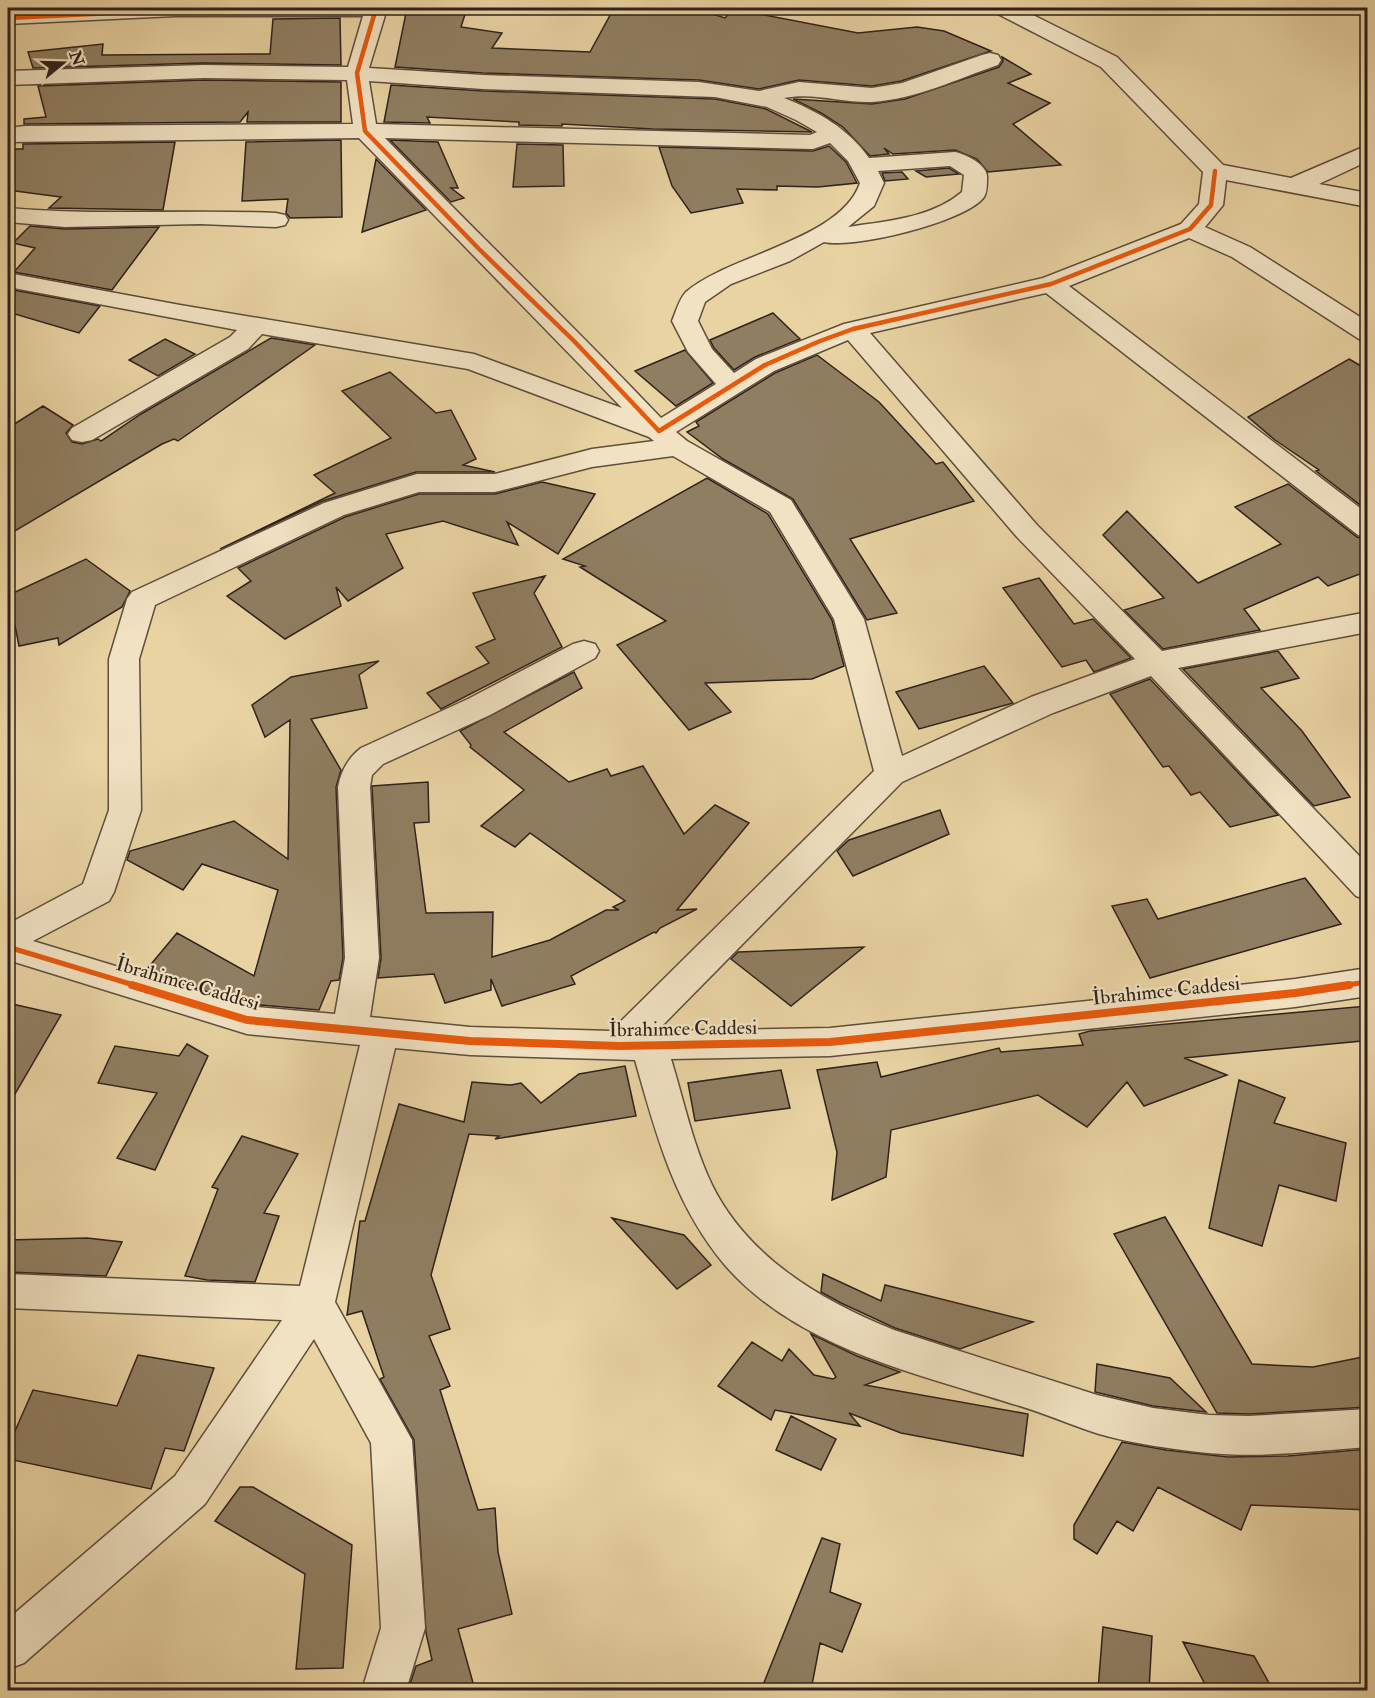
<svg xmlns="http://www.w3.org/2000/svg" width="1375" height="1698" font-family="'IM FELL Double Pica',serif">
<rect width="100%" height="100%" fill="#e9d3a3"/>
<filter id="stains"><feTurbulence type="fractalNoise" baseFrequency=".00333" numOctaves="4"/><feColorMatrix values="0 0 0 0 .2 0 0 0 0 .09 0 0 0 0 .02 0 0 0 .5 -.17"/></filter>
<radialGradient id="worn" r=".72"><stop offset=".6" stop-color="#630" stop-opacity="0"/><stop offset="1" stop-color="#630" stop-opacity=".3"/></radialGradient>
<path fill="#907e62" stroke="#2f211b" stroke-width="1.5" d="M407,8H467L461,27L502,33L492,48L590,52L614,8H647L687,12L693,8L725,18L733,9L858,33L917,27L944,31L991,51L901,81L872,86L799,80L759,89L699,80L483,73L395,67Z
M340,18L341,65L204,63L33,68L28,52L103,44L102,55L270,54L273,19Z
M1002,57L1031,74L1008,83L1050,103L1013,124L1061,165L988,172L977,159L955,150L893,154L884,148L889,154L870,156L843,127L821,113L793,99L872,104L905,99L999,67L1003,61Z
M204,80L341,82V122H247L248,112L240,122L24,124V119L46,117L38,86Z
M391,85L483,91L715,99L766,109L812,132L653,129L562,124V126L519,125V122L427,117L430,123L384,122Z
M341,140L342,217L290,218L286,213L288,199L242,201L246,142Z
M390,140L438,142L458,188H451L464,198L451,202Z
M175,142L163,210L49,208L61,197L8,190V149H23V144Z
M517,144L563,145L564,186L513,187Z
M829,146L846,162L857,183L818,187L777,186V190L737,189L743,203L691,213L672,186L659,147L813,151Z
M376,159L426,210L362,232Z
M949,168L959,174L926,177L916,171Z
M902,172L908,179L885,181L882,173Z
M30,226L65,229L159,227L112,290L14,272L35,248L13,243Z
M8,289L100,306L79,333L8,312Z
M773,313L800,339L755,357L734,370L714,348L710,340Z
M271,338L315,345L178,441L174,439L162,444L8,535V428L43,406L73,425L66,433L72,442L82,444L98,439L101,441L141,414Z
M165,339L195,354L158,376L129,360Z
M685,350L713,383L676,406L635,371Z
M817,355L879,402L936,464L943,462L974,501L850,539L897,613L867,620L793,499L723,459L687,432L699,426L696,422L775,373Z
M1349,359L1368,370V511L1316,471L1319,470L1275,440L1248,417Z
M390,372L436,413L451,410L476,459L463,465L495,472H416L323,501L220,549L335,493L314,475L391,438L342,391Z
M707,478L768,514L832,620L844,666L812,679L705,683L731,712L689,730L617,645L666,621L580,567L585,566L563,559Z
M542,482L595,494L558,554L507,522L518,545L443,521L386,534L403,568L348,601L336,587L341,606L285,639L227,596L251,581L238,568L345,517L419,494H495Z
M1288,484L1357,537L1368,540V571L1328,586L1318,577L1244,609L1260,630L1163,649L1124,610L1164,598L1103,535L1127,511L1198,583L1281,544L1235,507Z
M86,559L130,591L122,607L59,645L58,638L19,646L9,595Z
M545,576L534,593L562,647L441,709L427,693L489,663L476,647L495,639L473,593Z
M1039,578L1074,624L1093,619L1131,658L1094,672L1086,660L1062,667L1003,588Z
M1278,651L1299,678L1261,688L1302,731L1350,797L1314,806L1183,669Z
M379,661L359,675L367,708L311,719L341,770L336,787L343,958L339,980L331,981L319,1010L247,1004L169,980L147,969L177,933L254,976L278,890L202,864L183,890L127,860L130,851L234,821L288,859L290,720L265,737L252,705L291,677Z
M984,666L1013,703L919,729L896,692Z
M574,672L582,688L504,732L569,782L607,769L611,776L643,766L684,834L715,805L749,823L677,910L697,909L660,928L656,933L654,932L571,976L575,984L502,1006L491,979V990L445,1003L434,974L378,978L381,958L372,786L428,782L429,822L414,823L426,913L493,912L492,957L550,940L606,910H619L613,907L625,901L530,833L515,847L481,826L524,790L470,747L471,745L460,731Z
M1150,679L1278,815L1230,827L1200,792L1191,795L1169,766L1163,767L1110,694Z
M940,810L949,834L853,876L837,851L849,840Z
M1305,878L1341,924L1150,978L1112,906L1147,899L1158,919Z
M864,947L791,1006L731,959L738,952Z
M8,1003L61,1015L8,1106Z
M1367,1006L1362,1041L1184,1058L1227,1075L1144,1106L1127,1082L1087,1127L1038,1095L891,1130L886,1177L832,1200L837,1152L817,1070L877,1062L881,1077L999,1048L1001,1052L1083,1045L1079,1034L1090,1031Z
M187,1044L208,1056L155,1170L117,1158L157,1093L98,1083L115,1046L179,1056Z
M625,1066L636,1116L495,1139L499,1136L469,1134L431,1275L450,1329L429,1336L450,1386L440,1390L478,1510L495,1508L498,1552L512,1614L458,1629L475,1690H408L416,1666L432,1660L426,1633L414,1440L380,1379L384,1377L362,1311L347,1315L360,1221H365L399,1104L464,1122L472,1082L511,1085L521,1083L541,1103L579,1074Z
M781,1070L790,1108L695,1121L688,1083Z
M1239,1080L1285,1098L1274,1123L1346,1143L1336,1201L1279,1185L1262,1246L1209,1228Z
M242,1136L298,1154L264,1213L279,1216L255,1282L207,1280L185,1276L218,1189L212,1187Z
M1165,1217L1252,1364L1313,1367L1368,1356V1407L1249,1414L1217,1413L1114,1234Z
M612,1218L684,1235L711,1265L677,1289Z
M87,1238L122,1242L106,1276L8,1272V1240Z
M823,1274L881,1301L885,1285L1033,1322L960,1349L895,1328L841,1303L821,1292Z
M811,1334L857,1356L900,1372L865,1385L1028,1414L1023,1456L901,1433L849,1413L860,1426L775,1410L771,1420L718,1386L752,1342L782,1361L789,1349L814,1375L833,1379L836,1377Z
M138,1355L214,1368L184,1451L165,1448L151,1489L8,1459V1447L33,1390L117,1406Z
M1097,1364L1170,1378L1206,1412L1153,1406L1095,1392Z
M791,1416L836,1439L821,1470L776,1450Z
M1122,1442L1166,1450L1228,1457L1288,1456L1368,1449V1510L1251,1505L1241,1530L1158,1487L1133,1531L1117,1521L1097,1554L1074,1539V1525Z
M240,1487H253L352,1545L343,1668L296,1669L305,1574L215,1521Z
M822,1538L840,1544L830,1592L861,1604L842,1652L820,1643L811,1690H761Z
M1103,1627L1152,1636L1149,1690H1098Z
M1183,1642L1254,1656L1273,1690H1208Z"/>
<g fill="none" stroke-linecap="round" stroke-linejoin="round">
<defs>
<path id="minor" d="M94,8H383L386,12L369,68L483,75L699,82L759,91L799,82L872,88L902,83L982,55L990,53L998,55L1001,60L998,65C957,79 916,99 872,102C843,103 813,92 784,98C817,111 848,128 869,158L955,152C967,155 989,165 987,179C987,185 987,192 984,197C966,222 853,249 824,242L790,261L731,284L705,302L698,321L712,349L734,373L756,359L844,324L1043,278L1181,224L1199,204L1203,172L1101,67L996,13L994,8H1019L1117,57L1223,165L1291,178L1368,145V161L1319,184L1368,193V207L1226,180L1223,205L1205,227L1250,247L1368,322V342L1359,339L1232,257L1189,238L1069,286L1368,514V538L1358,535L1046,293L870,333L1037,525L1162,651L1368,612V632L1178,668L1368,865V900L1356,896L1151,676L1053,713L902,782L657,1031L830,1028L1295,979L1368,968V996L1295,1007L830,1056L671,1059C684,1101 693,1146 712,1185C748,1258 822,1301 894,1330L1097,1395L1153,1408L1209,1415L1249,1416L1368,1409V1447C1314,1451 1261,1458 1208,1453C1171,1449 1134,1444 1099,1434C1070,1425 1042,1412 1013,1404C914,1373 795,1347 724,1264C674,1204 656,1134 635,1060L470,1055L395,1048L335,1302L412,1440L425,1628L406,1690H362L381,1628L371,1443L314,1339L205,1504L24,1663L8,1669V1619L175,1476L282,1320L8,1308V1274L300,1286L360,1045L247,1034L8,960V924L83,884L109,810V659L127,599L132,592L324,503L407,477L417,474H495L592,449L654,441L649,437L468,369L262,334L248,349L92,440L82,442L72,440L68,434L72,428L230,337L237,330L8,287V273L180,305L474,354L622,408L359,138L8,142V128L25,126L353,124L347,80L204,78L8,85V71L204,65L348,67L363,16H175L8,24V12ZM369,81L483,89L715,97L767,107L796,120L817,132L810,135L376,124ZM385,138L813,149L830,143L848,161L860,183C841,240 728,255 686,292C679,299 676,312 672,321L688,352L716,384L661,418C571,323 476,232 385,138ZM950,166L964,175L962,192C932,218 886,221 848,227L874,206L884,183L878,171ZM848,340L1017,537L1135,659L1031,697L902,756L864,619L791,500L687,441L676,432L774,371ZM673,456L770,512L834,619L874,771L611,1031L470,1027L370,1017L379,958L370,787L372,775L383,764L490,715L595,658L599,651L595,644L584,641L573,644L468,699L361,748C348,758 341,771 338,787L345,958L335,1014L247,1006L33,941L109,901L114,892L141,810L139,659L155,605L344,515L419,492H495L592,467Z
M8,208C97,216 187,209 276,213L285,215L288,220L285,225L276,227L200,224L65,227L8,222Z"/>
</defs>
<use href="#minor" stroke="#5e4e3d" stroke-width="3"/>
<use href="#minor" fill="#f1e2c3" fill-rule="evenodd"/>
<defs>
<path id="cycleway-far2" d="M8,18L175,10L356,8L375,12L357,73L365,131L479,249L574,341L659,431L765,365L820,341L853,329L1051,284L1190,229L1211,205L1215,171"/>
<path id="cycleway-far1" d="M8,947L137,986
M1339,986L1368,982"/>
<path id="cycleway" d="M132,985L247,1020L470,1041L619,1046L830,1042L1295,993L1349,985"/>
</defs>
<use href="#cycleway-far2" stroke="#f1e2c3" stroke-width="8"/>
<use href="#cycleway-far1" stroke="#f1e2c3" stroke-width="9"/>
<use href="#cycleway" stroke="#f1e2c3" stroke-width="11"/>
<use href="#cycleway-far2" stroke="#e8590c" stroke-width="4.5"/>
<use href="#cycleway-far1" stroke="#e8590c" stroke-width="5"/>
<use href="#cycleway" stroke="#e8590c" stroke-width="8"/>
</g>
<g text-anchor="middle" stroke-width="4.5" stroke-linejoin="round" paint-order="stroke">
<g font-size="20" fill="#2f211b" stroke="#f1e2c3">
<text transform="translate(188 983) rotate(16)" y="7">İbrahimce Caddesi</text>
<text transform="translate(1166 990) rotate(-6)" y="7">İbrahimce Caddesi</text>
<text transform="translate(683 1028) rotate(-1)" y="7">İbrahimce Caddesi</text>
</g>
</g>
<rect width="1375" height="1698" fill="none" stroke="#e9d3a3" stroke-width="30"/>
<rect x="9" y="9" width="1357" height="1680" fill="none" stroke="#2f211b" stroke-width="3"/>
<rect x="15" y="15" width="1345" height="1668" fill="none" stroke="#2f211b" stroke-width="1.5"/>
<g transform="translate(63 63) rotate(71)" stroke="#f1e2c3" stroke-width="4.5" paint-order="stroke">
<path d="M0-4.5L10 22L0 15L-10 22Z" fill="#2f211b"/>
<text y="-9" font-size="16" font-weight="bold" text-anchor="middle" fill="#2f211b">N</text>
</g>
<rect width="100%" height="100%" filter="url(#stains)"/>
<rect width="100%" height="100%" fill="url(#worn)"/>
</svg>
